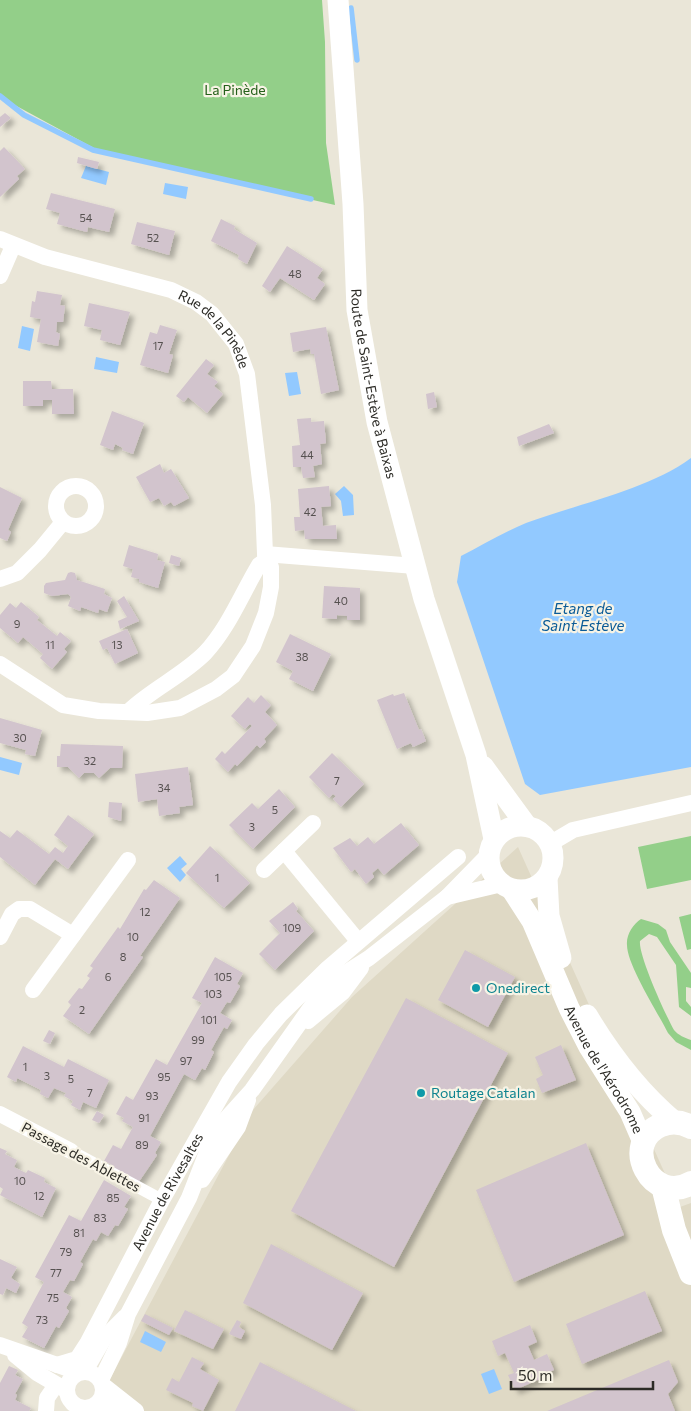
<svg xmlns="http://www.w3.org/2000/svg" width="691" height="1411" font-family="Commissioner,sans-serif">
<defs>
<filter id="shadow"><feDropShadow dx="4.5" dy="4.5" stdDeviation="2.5" flood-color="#0004"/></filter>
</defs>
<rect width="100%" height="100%" fill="#eae6d8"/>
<path fill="#dfd9c5" d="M518,847L680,1207L691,1203V1411H93L253,1110L352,997Z"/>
<path fill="#93cf89" d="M0,0H322L325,42L326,143L335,205L103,153L0,97Z
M691,836V880L647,889L638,847Z
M691,914V949L687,950L679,917Z
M641,919L658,924L666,930L670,942L691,973V988L686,987V1001L691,1007V1016L679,1007L676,965L657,937L649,934L640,941C638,955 666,1016 674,1030C678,1035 685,1038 691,1040V1050L676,1042L668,1033C658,1013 627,965 627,945C626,935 633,924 641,919Z"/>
<path fill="#92c9ff" d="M86,166L109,172L106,185L81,178Z
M165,183L188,187L186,199L163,194Z
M22,326L34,329L30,351L18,348Z
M96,357L119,362L117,373L94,369Z
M297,372L301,394L289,396L285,373Z
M691,458V767L540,795L525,784L457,582L461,556C482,545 504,532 526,523C577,504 648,490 691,458Z
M344,486L353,495L354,515L343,516L341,501L335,494Z
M0,757L22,763L19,775L0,770Z
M180,856L187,864L181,869L186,875L180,882L167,868Z
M145,1331L166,1342L161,1352L140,1342Z
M494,1369L502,1389L489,1394L481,1374Z"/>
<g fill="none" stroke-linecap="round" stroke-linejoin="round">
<path stroke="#92c9ff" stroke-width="5.5" d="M351,8L357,60
M0,96L24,115L93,150L311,199"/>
</g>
<path fill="#d2c4cd" filter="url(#shadow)" d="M5,113L11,118L0,127V117Z
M4,147L25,169L17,176L19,179L0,197V151Z
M78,157L99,162L97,169L77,163Z
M51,193L115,209L109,232L88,227L87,232L57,224L60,213L46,209Z
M221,219L235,226L234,229L257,243L247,264L238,259L239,255L211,241Z
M137,222L175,231L169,255L131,244Z
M287,246L323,269L317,278L325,284L314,300L280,278L270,292L262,286Z
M37,291L62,295L60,305L65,306L63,322H57L56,332L60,334L58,346L37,342L41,319L30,317L32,301L35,302Z
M89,303L130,312L120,345L100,340L102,330L84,326Z
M160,325L177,330L169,354L173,355L168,373L140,365L150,332L157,334Z
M326,327L339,390L321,394L314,354H311L310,349L293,352L290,333Z
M206,359L214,365L207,374L218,382L214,386L223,394L207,413L188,397L184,402L176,396Z
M23,381H51L52,389H73L74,414H52V400H43V406H23Z
M434,392L437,407L428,409L426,394Z
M112,411L144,423L133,454L122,450L123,448L115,444L113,450L100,445Z
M311,418V422L324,421L326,443L320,444L322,464L313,466L315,477L303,478L301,467H293L292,446L300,445L297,419Z
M549,424L554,433L519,446L517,437Z
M160,464L164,473L171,469L189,498L174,506L171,502L164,506L159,498L150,502L136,477Z
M329,486L331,506L321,507L323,526L336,525L337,539H305L304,530L295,531L294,517H300L298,489Z
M0,487L22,498L8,530L11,532L7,541L0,538Z
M129,545L158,554L157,560L165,562L158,588L139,582V579L131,577L133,569L123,566Z
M171,555L181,558L179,566L169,563Z
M71,572L75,573L77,580L105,589L104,594L112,598L107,612L99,609L98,613L81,607L80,611L68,606L71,597L68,594L52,596L44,593V586L46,583L65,580L68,573Z
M324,586L360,588V620H347V616L337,615V619L322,618Z
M124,596L139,621L120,629L118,621L127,617L117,601Z
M21,602L39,617L37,620L57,636L60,632L71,641L64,649L67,652L52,669L40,658L43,654L23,637L18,643L0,628V615L10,603L16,608Z
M127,629L138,653L115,664L107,648L103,650L99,641Z
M290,634L331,654L313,691L289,679L293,671L276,662Z
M404,693L419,730L421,729L426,741L413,747L411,743L397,749L377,700L393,694L394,696Z
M261,695L271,705L265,712L277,725L264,739L266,742L260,748L257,745L237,766L235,764L228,772L215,759L222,751L225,754L252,726L250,724L245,729L231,716L248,697L254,703Z
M0,718L42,730L35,756L25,754L26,750L0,743Z
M61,744L123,746L122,768H110L99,778L94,773H84L79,778L68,767H57V756H60Z
M332,753L364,784L341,807L333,799L336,796L333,794L329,798L309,777Z
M188,767L193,805L179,807L180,813L159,816L157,799L138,802L135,774Z
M279,789L295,807L253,849L229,825L252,803L258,809Z
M109,802L122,803L121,821L108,817Z
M68,815L94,834L68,869L55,859L35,885L0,857V831L10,838L17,830L49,854L55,847L63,853L68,846L54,835Z
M401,823L419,845L384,875L378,868L372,873L374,877L366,884L355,869L351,872L333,848L350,838L357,846L368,837L374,844Z
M210,846L250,883L224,908L186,873Z
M154,880L180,898L140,956L143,957L89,1034L63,1016L71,1005L68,1002L79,988L82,989L90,978L87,976L93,968L90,966L118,927L120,929L144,889L146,890Z
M293,902L298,909L296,911L314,931L275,970L259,954L280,933L269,921Z
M465,950L515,977L488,1027L438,1000Z
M215,957L243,973L237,984L240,986L230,1003L227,1002L220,1013L232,1020L227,1029L224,1027L211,1050L214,1052L205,1070L202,1068L195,1080L184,1074L150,1136L161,1142L155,1153L157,1155L138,1183L110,1167L112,1165L104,1161L113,1145L121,1149L133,1127L122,1121L124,1118L116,1114L126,1096L133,1100L156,1059L167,1065L202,1003L192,998Z
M406,998L508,1053L394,1267L291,1211Z
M49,1030L55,1033L50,1044L43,1041Z
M561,1045L576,1080L542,1093L536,1079L543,1075L535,1057Z
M23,1046L64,1067L68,1059L109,1080L96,1108L83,1102L80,1110L71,1105L73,1101L64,1096L66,1093L54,1088L48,1098L40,1094L41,1090L17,1078L16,1082L7,1077Z
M97,1111L104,1115L99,1123L92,1120Z
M586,1143L624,1235L514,1282L476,1190Z
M0,1148L7,1151L5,1154L17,1160L14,1167L26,1173L28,1170L45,1178L44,1182L56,1188L42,1217L0,1195L3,1189L0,1187Z
M104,1180L131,1196L124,1207L128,1209L118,1226L115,1225L108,1236L101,1232L96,1241L93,1239L80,1262L83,1264L74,1281L70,1280L63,1292L72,1297L66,1308L69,1311L59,1328L56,1326L44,1348L22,1337L28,1327L22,1323L44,1282L35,1277L69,1215L81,1221Z
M271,1244L363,1293L332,1350L243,1303Z
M0,1259L17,1267L11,1278L20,1284L16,1293L6,1288L3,1295L0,1294Z
M645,1291L662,1331L582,1364L566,1324Z
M185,1310L224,1329L213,1349L174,1331Z
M145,1314L173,1328L169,1335L141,1321Z
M237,1320L241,1322L239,1327L245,1331L241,1339L229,1334Z
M530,1325L537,1342L528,1346L534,1360L547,1354L554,1370L541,1376L542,1378L515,1390L508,1375L514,1373L505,1353L498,1356L492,1341Z
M192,1357L204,1363L200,1369L219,1380L203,1411L192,1406L193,1403L166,1390L172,1378L179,1382Z
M669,1360L678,1382L668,1394L675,1411H547Z
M260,1362L293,1379L356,1411H235Z
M9,1366L18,1370L15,1375L23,1379L15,1394L17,1395L15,1400L31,1408L29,1411H0V1383Z"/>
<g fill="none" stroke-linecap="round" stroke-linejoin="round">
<path stroke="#fff" stroke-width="12" d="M71,1151L162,1200"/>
<g stroke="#fff" stroke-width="16">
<path id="s1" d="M0,239L45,257L171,290L196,302L212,314L236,344L247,374L263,505L265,554L271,567V587L266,613L253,646L233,676L216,689L180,708L147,713L99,711L63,705L0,664"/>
<path d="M0,276L13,246"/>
<circle cx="76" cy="506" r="20"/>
<path d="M265,554L415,566"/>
<path d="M0,579L17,573L40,550L63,522"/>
<path d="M129,711C152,689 182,676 205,653C229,627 241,595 259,565L266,560"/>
<path d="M551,843L573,830L691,803"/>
<path d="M284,851L358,941"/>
<path d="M264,870L313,823"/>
<path d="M447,897L502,884"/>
<path d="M0,937L12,914L19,909H30L73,935"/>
<path d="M33,990L128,860"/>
<path d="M308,1021L343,992L361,968"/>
<path d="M0,1114L71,1151"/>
<path d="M202,1180L238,1127L248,1100"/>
<path d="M0,1345L66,1368"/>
<path d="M15,1355L37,1373L66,1390"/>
<path id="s2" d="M57,1365L77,1359L88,1342L162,1200L229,1082L256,1044L281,1014L328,968L458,857"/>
<path d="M85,1371L105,1337L125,1317"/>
<circle cx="85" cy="1390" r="18"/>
<path d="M101,1380L119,1343L128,1314L189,1198L211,1142L223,1122L252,1090L321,993L333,981L369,958L447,897L488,855"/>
<path d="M103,1385L136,1411"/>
<path d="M96,1405L123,1411"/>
<path d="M46,1411L47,1398L56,1385"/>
</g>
<g stroke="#fff" stroke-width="21">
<path id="s3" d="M338,0L353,204L357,310L377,422L424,599L476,755L494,839"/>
<path d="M483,766L526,825"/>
<circle cx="521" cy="858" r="32"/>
<path d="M547,878L549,916L561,958"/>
<path id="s4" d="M512,890L532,921L569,1008L589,1047L630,1112L643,1142"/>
<path d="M587,1015C611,1055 639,1092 675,1122"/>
</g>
<path stroke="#fff" stroke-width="24" d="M691,1127C682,1122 671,1121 661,1125C619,1143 652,1206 691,1183
M663,1186L674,1230L691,1273"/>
</g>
<g fill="#0f9aa8" stroke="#f7f3e5" stroke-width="2">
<circle cx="476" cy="988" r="5"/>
<circle cx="421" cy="1093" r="5"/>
</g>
<g text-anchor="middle" stroke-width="4.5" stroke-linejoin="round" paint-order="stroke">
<g font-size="11" fill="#565150">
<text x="86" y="222">54</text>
<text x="153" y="242">52</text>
<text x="295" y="278">48</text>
<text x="158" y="350">17</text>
<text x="307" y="459">44</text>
<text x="310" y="516">42</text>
<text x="341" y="605">40</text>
<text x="17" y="628">9</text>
<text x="50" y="649">11</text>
<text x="117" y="649">13</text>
<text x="302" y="661">38</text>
<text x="20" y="742">30</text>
<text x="90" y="765">32</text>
<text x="337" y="785">7</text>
<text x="164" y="792">34</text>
<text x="275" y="814">5</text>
<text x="252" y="831">3</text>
<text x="217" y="882">1</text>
<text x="145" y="916">12</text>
<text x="292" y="932">109</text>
<text x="133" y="941">10</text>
<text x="123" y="961">8</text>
<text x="108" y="981">6</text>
<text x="223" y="981">105</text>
<text x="213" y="998">103</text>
<text x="82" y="1014">2</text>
<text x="209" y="1024">101</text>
<text x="198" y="1044">99</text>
<text x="186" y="1065">97</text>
<text x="25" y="1071">1</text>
<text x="47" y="1080">3</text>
<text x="164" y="1081">95</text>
<text x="71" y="1083">5</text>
<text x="90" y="1097">7</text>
<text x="152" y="1100">93</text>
<text x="144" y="1122">91</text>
<text x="142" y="1149">89</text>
<text x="20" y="1185">10</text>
<text x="39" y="1200">12</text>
<text x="113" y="1202">85</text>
<text x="100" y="1222">83</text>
<text x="79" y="1237">81</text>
<text x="66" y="1256">79</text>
<text x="56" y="1277">77</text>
<text x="53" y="1302">75</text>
<text x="42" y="1324">73</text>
</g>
<g font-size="14" fill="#25601a" stroke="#f7f3e5">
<text x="235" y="95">La Pinède</text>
</g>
<g font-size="14" fill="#2c2b26" stroke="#f7f3e5">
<text dy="5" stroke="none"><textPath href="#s1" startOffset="239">Rue de la Pinède</textPath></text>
<text dy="5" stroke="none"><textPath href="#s3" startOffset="386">Route de Saint-Estève à Baixas</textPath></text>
<text dy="5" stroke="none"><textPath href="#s4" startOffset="202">Avenue de l'Aérodrome</textPath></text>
<text transform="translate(81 1157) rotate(28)" y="5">Passage des Ablettes</text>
<text dy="5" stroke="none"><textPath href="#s2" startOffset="211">Avenue de Rivesaltes</textPath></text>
</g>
<g font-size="14" fill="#0d838f" stroke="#f7f3e5" text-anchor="start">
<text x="486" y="993">Onedirect</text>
<text x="431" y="1098">Routage Catalan</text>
</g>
<g font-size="15" font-style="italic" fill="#0a5b97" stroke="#f7f3e5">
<text x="583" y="614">Etang de<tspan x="583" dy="17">Saint Estève</tspan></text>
</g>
</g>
<path d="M511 1381v8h142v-8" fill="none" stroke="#2c2b26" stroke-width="2.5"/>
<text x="518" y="1381" font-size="15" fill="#2c2b26" stroke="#f7f3e5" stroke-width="4" paint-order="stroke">50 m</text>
</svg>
